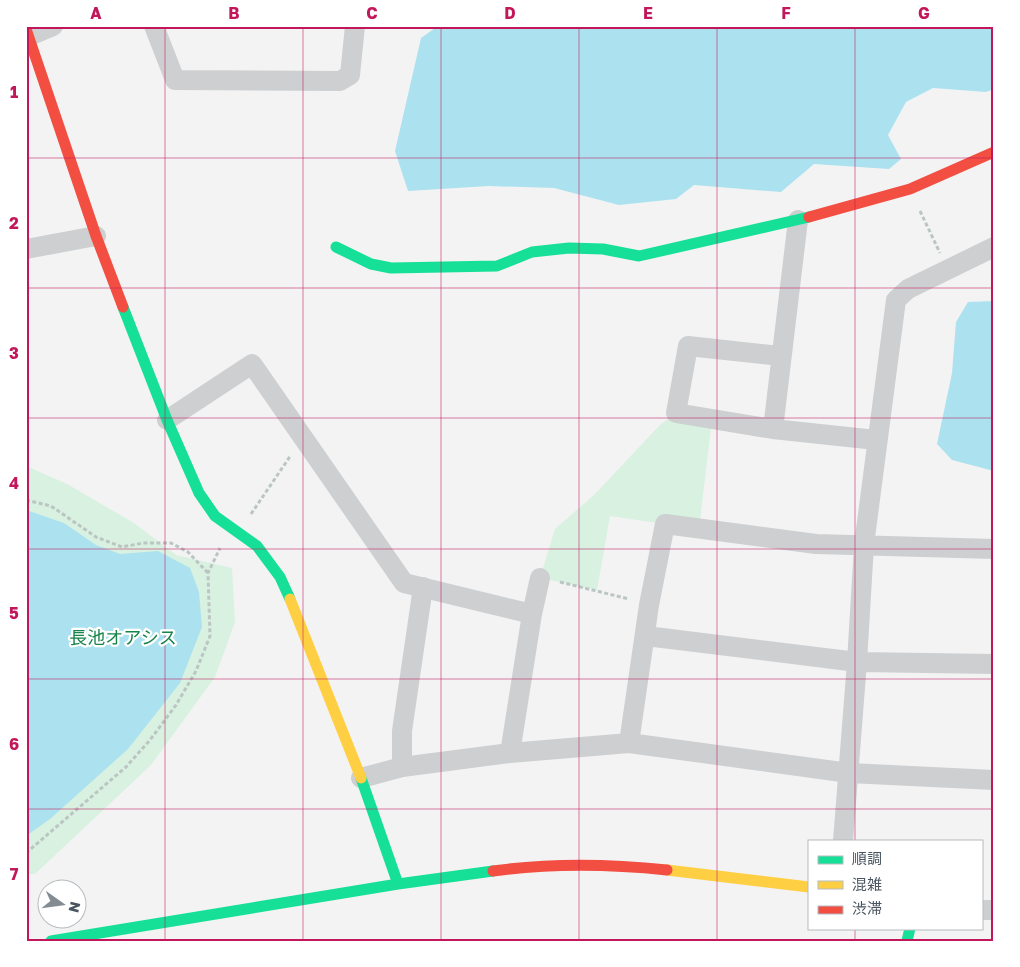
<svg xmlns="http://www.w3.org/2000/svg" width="1020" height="967" font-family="'Golos Text','Noto Sans JP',sans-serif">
<rect width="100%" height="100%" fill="#f3f3f3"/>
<path fill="#d8f1e1" d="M676,413L712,419L699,529L610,516L597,590L540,578L555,529L594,495L660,425Z
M26,466L67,484L134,523L176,555L232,568L235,622L215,677L151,765L35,874H26Z"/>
<path fill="#ace2ef" d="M438,26H994V89L986,92L933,88L906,102L888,135L901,159L889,169L814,164L781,192L694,185L676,199L619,205L554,188L489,186L408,191L395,151L421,38Z
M994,301V471L952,460L937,444L952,373L956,322L968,302Z
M26,510L64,523L96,545L120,554L158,551L190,568L199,592L202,627L180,683L128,749L50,819L26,836Z"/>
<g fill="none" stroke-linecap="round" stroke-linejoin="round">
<path stroke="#bbc6c3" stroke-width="3" stroke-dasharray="4 2.5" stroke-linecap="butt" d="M920,211L940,253
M26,500L51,506L96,537L122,547L143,543H171L188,552L208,573
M251,514L291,455
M560,582L629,599
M26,853L126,767L150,740L176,705L196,671L210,636L208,573L220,548"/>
<path stroke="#cdcfd1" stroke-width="20" d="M154,26L175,80L340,81L350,75L355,26
M29,36L53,26
M26,249L96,236
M780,356L688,346L676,413L773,429L876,440
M167,420L252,364L404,583L532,614
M773,429L798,220
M646,636L857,662L994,664
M629,743L649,605L665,524L816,544L994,549
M510,753L532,614L540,578
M402,767V731L423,587
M361,778L402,767L510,753L629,743L849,773L994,780
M843,841L857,662L864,545L896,300L908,289L994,247
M981,910H994"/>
<path stroke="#16e098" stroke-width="11" d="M336,247L371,264L391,268L497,266L532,252L569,248L603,249L639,256L809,217
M123,307L167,420L199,493L215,516L257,546L280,577L290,599
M361,778L398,884
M51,941L398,884L493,871
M907,941L910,928"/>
<path stroke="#ffcf43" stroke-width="11" d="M290,599L361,778
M667,870L809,887"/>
<path stroke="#f24e42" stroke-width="11" d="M26,29L96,236L123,307
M809,217L910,189L994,152
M493,871C551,863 609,864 667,870"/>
</g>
<path fill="none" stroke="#c2185b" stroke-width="1" stroke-opacity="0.55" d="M165,26V941M303,26V941M441,26V941M579,26V941M717,26V941M855,26V841M26,158H994M26,288H994M26,418H994M26,549H994M26,679H994M26,809H994M855,928V941"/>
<g text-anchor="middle" stroke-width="4.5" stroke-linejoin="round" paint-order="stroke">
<g font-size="18" fill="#17844c" stroke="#fff">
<text x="123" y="644">長池オアシス</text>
</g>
</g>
<rect width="1020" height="967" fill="none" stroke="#ffffff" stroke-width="55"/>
<rect x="808" y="840" width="175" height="90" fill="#ffffff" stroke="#b6bbbf"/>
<rect x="818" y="856" width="25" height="8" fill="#16e098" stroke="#b6bbbf"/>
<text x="852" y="864" font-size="15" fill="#495560">順調</text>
<rect x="818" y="881" width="25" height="8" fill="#ffcf43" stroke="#b6bbbf"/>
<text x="852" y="890" font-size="15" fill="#495560">混雑</text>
<rect x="818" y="906" width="25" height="8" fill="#f24e42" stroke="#b6bbbf"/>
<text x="852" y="914" font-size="15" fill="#495560">渋滞</text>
<g transform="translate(62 904) rotate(104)"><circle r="24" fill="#ffffff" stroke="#b6bbbf"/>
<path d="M0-4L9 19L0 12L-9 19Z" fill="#848c93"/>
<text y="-8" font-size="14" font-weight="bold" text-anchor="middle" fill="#495560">N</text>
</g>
<rect x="28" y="28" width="964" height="912" fill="none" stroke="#c2185b" stroke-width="2"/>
<g font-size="16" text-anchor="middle" font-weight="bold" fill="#c2185b">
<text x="96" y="19">A</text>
<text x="234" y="19">B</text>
<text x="372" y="19">C</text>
<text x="510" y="19">D</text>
<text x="648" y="19">E</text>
<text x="786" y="19">F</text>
<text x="924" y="19">G</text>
<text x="14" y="98">1</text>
<text x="14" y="229">2</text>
<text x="14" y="359">3</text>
<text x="14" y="489">4</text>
<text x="14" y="619">5</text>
<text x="14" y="750">6</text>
<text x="14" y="880">7</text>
</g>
</svg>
